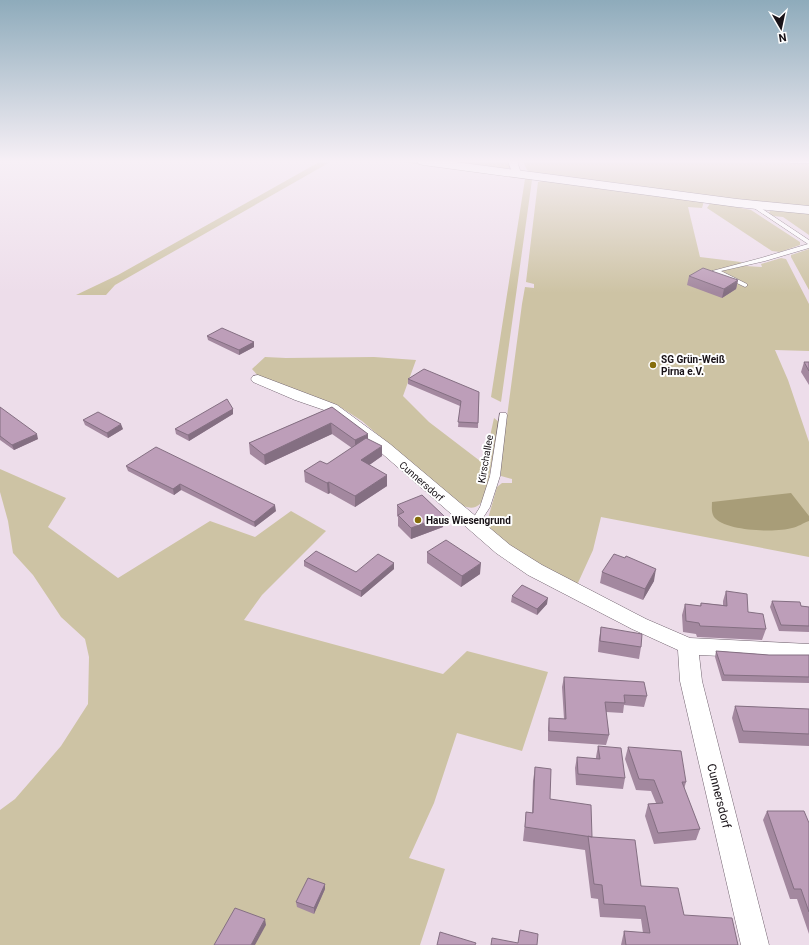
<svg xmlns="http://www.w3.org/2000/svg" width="809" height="945" font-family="Roboto,sans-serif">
<rect width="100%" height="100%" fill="#edddea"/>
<path fill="#cdc3a4" d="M321,161H332L115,285L106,295H76L118,275Z
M395,161C440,161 486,171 530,178L532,180L501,402L491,397L525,179Z
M445,161H509L511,167L507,169Z
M523,161L748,163L746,161L809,163V207L749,201L530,172L527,170Z
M545,180L704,201L702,208L688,207L700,257L741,262L745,266L762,267L761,264L781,258L786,259L809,304V351L775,350L788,380L809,442V557L601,517L593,550L577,585L537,564L490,533L489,515L497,487L502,483H512V479L501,476L500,469L522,304L525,287L534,288V284L526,282L538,182Z
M711,202L751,210L800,242V245L780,252L772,251L707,208Z
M780,210L809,212V235L783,217L773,216L769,213L770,211Z
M809,249V290L791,257V255Z
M265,357L286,358L374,357L416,360L403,396L429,422L484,464L494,418L499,422L486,495C478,511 470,510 455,502L362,421L337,405L259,377L252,369Z
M0,469L66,498L48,527L118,578L210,521L255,537L291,511L326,531L262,595L244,620L443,674L467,651L548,672L522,751L457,733L434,803L409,858L445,869L420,945H0V810L15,799L61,746L88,704L89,657L85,639L61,617L33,575L13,553L8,521L0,492Z"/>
<path fill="#a89d78" d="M791,493L809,516V521C803,523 798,527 792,528C776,533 724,531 714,517C711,512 712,507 712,502Z"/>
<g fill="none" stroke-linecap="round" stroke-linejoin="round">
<defs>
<path id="lane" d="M788,161H809V163H790Z
M751,204H755L809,240V248L765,261L721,271L747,284V286L745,287L712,271L761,258L808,244L751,206Z
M500,413H506L507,415L500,476L490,507L477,527L474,528L469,525L480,507L490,476Z"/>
<path id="street" d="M508,161H517L521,173L519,175H513Z
M258,375L337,405L390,444L510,545L542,565L646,619L690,638L809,644V660L699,655L702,681L769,945H741L680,681L678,650L632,629L528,575L496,553L378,450L327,411L295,400L253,382L251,379L253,376Z"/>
<path id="secondary" d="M417,161H448L737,199L809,206V214L737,207L423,165L419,164Z"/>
</defs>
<use href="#lane" stroke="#726470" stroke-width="1"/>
<use href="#street" stroke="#726470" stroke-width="1"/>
<use href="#secondary" stroke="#726470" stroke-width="1"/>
<use href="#lane" fill="#fff" fill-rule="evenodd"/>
<use href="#street" fill="#fff" fill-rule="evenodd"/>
<use href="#secondary" fill="#fff" fill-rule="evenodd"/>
</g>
<path fill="#a3889f" d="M689,276L738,280L736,289L722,298L687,285Z
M207,336L254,342V347L239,355L208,340Z
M804,362H809V385L801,372Z
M408,379L479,392L478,428L458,427L460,406L408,384Z
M0,407L38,439L14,450L0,440Z
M332,407L368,439L382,456L369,465L387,486L355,507L330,493L328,494L305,482L304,471L327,464L352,448L332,434L265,465L250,454L249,443Z
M233,409V414L189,441L176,434L175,429Z
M83,420L123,429L108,438L85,425Z
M126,466L276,511L255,527L181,490L174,495L128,471Z
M397,505L444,516L443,527L411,539L398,526V517L397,516Z
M427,552L480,574L461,587L427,563Z
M625,558L654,581L643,600L600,583L602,572Z
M304,561L356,572L394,569L361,597L304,566Z
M726,591L748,612L766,629L762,640L697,637L696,634L683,632L682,615L685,604L700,606L701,603L723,605V601Z
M512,596L547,604L537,615L511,602Z
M772,601L801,606L809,607V632L779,631L770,607Z
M601,627L641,647L639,659L598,652L599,639Z
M716,651L769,655H809V683L722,681L715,657Z
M564,677L647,696L644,707L624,705L623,713L606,712L609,735L606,745L548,741V728L549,718L564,719L562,687Z
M735,706L809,709V746L739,743L732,718Z
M598,746L625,778L623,789L576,785L575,768L577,757L596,759V757Z
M628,747L686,782L684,789L700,829L696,840L654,844L645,816L648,804L656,803L651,791L636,790L625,759Z
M535,767L550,799L592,837L641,886L684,915L738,945H621L624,931L643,933L641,919L600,917L598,899L591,898L585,850L523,841L526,812L532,813L533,781Z
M767,811L809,823V934L797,899H790L763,820Z
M325,889L314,914L297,907L296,902Z"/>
<path fill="#846f82" d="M738,280L736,289L722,298L724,289Z
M254,342V347L239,355V350Z
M233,409V414L189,441L188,435Z
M331,423L332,434L265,465L264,455Z
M121,424L123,429L108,438L107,433Z
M37,434L38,439L14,450L12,445Z
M368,434V444L355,450V440Z
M382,446V456L361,471V460Z
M387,475V486L355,507V496Z
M329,482L330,493L328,494L327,483Z
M180,484L181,490L174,495L173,489Z
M275,505L276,511L255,527L254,522Z
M444,516L443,527L411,539V528Z
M394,563V569L361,597V591Z
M481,563L480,574L461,587L462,576Z
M656,569L654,581L643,600L645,589Z
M548,598L547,604L537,615V609Z
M325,884V889L314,914V908Z
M265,919L266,925L255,945H251Z"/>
<path fill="#bd9eb9" stroke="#846f82" d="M703,268L738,280L724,289L689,276Z
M222,328L254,342L239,350L207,336Z
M804,362H809V371Z
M424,369L479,392L478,423L458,422L461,401L408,379Z
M227,399L233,409L188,435L175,429Z
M0,407L37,434L12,445L0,436Z
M332,407L368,434L355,440L331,423L264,455L249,443Z
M98,412L121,424L107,433L83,420Z
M366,438L382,446L361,460L387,475L355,496L329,482L327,483L304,471L320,461L327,464Z
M156,447L275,505L254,522L180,484L173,489L126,466Z
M422,495L444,516L411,528L398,515L404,512L397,505Z
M446,540L481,563L462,576L427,552Z
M316,551L356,572L378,554L394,563L361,591L304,561Z
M614,554L625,558L626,556L656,569L645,589L602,572Z
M522,585L548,598L537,609L512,596Z
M726,591L747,594L748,612L763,614L766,629L700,626L699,623L686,621L685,604L701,606V603L727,606Z
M772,601L800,602L801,606L809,607V626L781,625Z
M601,627L642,634L641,647L600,641Z
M716,651L769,655H809V677L724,675Z
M564,677L644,682L647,696L624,695L625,703L605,702L609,735L549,731V718L566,719Z
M735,706L809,709V734L743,731Z
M598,746L621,748L625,778L578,774L577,757L600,759Z
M628,747L681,751L686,782H682L700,829L658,833L648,804L663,803L654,780L639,779Z
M535,767L551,769L550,799L591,805L592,837L635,840L641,886L678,888L684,915L732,918L738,945H626L624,931L650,933L645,906L604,904L602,885L594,884L588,836L592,837L525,827L526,812L533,813Z
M767,811H804L809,823V912L801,889H794Z
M308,878L325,884L314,908L296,902Z
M235,908L265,919L251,945H214Z
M520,930L538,934L537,945H491L492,938L518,943Z
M440,932L476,943L475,945H437Z"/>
<linearGradient id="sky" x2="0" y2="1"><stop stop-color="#8eabbb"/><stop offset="0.55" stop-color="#f7f0f6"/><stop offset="1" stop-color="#f7f0f6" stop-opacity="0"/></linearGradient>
<rect width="809" height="293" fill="url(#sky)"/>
<g fill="#866d0b" stroke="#fff" stroke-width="1.5">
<circle cx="653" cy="365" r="4"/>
<circle cx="418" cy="520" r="4"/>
</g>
<g text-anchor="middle" stroke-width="4" stroke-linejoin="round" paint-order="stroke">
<g font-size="10" font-weight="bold" fill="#181217" stroke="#fff" text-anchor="start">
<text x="661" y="363">SG Grün-Weiß<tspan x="661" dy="12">Pirna e.V.</tspan></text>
<text x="426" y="524">Haus Wiesengrund</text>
</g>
<g font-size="10" fill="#181217" stroke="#fff">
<text transform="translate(485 459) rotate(-80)" y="4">Kirschallee</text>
<text transform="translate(422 481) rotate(41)" y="4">Cunnersdorf</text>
</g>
<g font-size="12" fill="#181217" stroke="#fff">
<text transform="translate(719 796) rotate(76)" y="4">Cunnersdorf</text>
</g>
</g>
<g transform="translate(781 28) rotate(171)" stroke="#ffffff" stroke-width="3" paint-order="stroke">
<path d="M0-3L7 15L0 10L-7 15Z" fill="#181217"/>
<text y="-6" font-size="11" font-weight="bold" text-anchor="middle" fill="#181217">N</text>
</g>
</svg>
